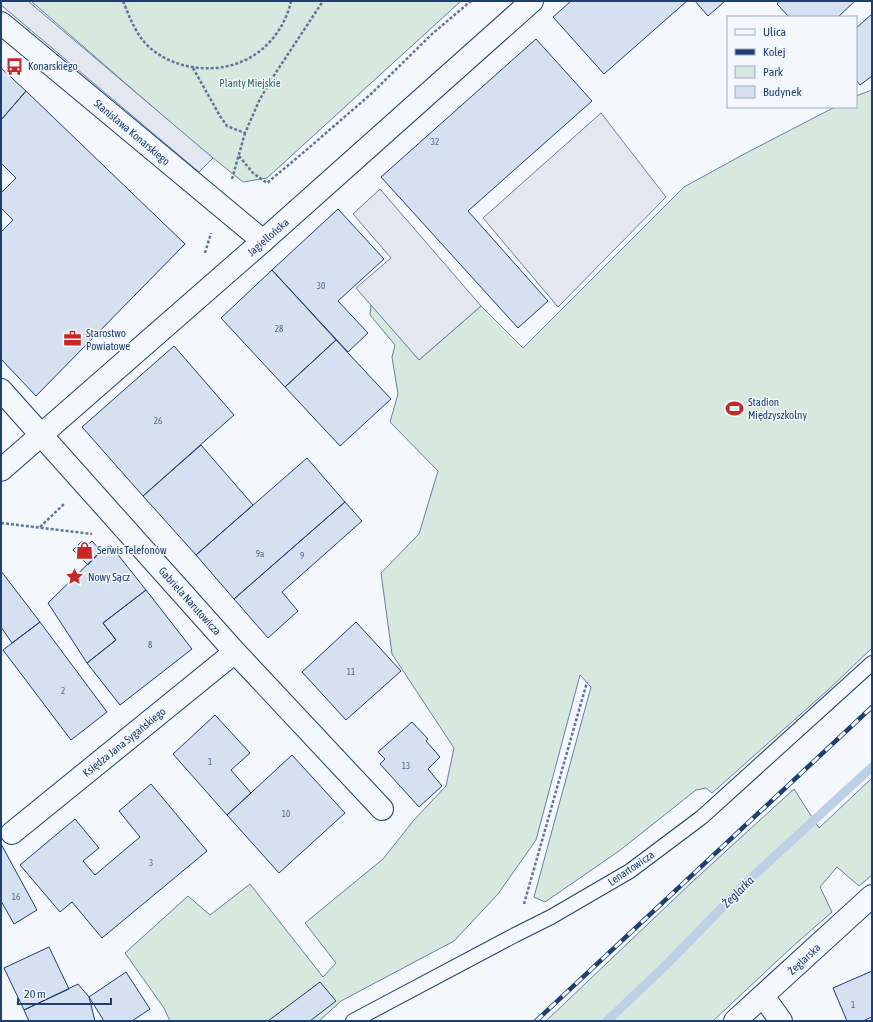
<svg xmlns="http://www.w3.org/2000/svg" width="873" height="1022" font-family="'Asap Condensed',sans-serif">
<rect width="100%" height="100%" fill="#f4f7fb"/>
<path fill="#d7e8df" stroke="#687fa3" d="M31,1H461L267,178L243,182L193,142Z
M872,90V648L828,690L712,793L706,788L696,790L619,851L545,902L534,897L591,687L580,675L536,840L498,894L454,941L341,1001L319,1021H170L164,1008L125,953L188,896L210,915L250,884L323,977L336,963L305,923L383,859L414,820L446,786L454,748L392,654L381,573L419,534L438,471L390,422L398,394L392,357L395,345L370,315L371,304L419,360L481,306L523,348L684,187L746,153L835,107H856V96Z
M872,778V875L859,886L837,867L820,887L832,912L793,946L713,1021H546L691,883L794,789L819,828Z"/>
<path fill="#e3e8f0" stroke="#687fa3" d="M1,1H28L213,158L199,172L1,5Z
M601,113L666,197L558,307L483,218Z
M380,189L481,306L419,360L356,288L391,258L353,214Z"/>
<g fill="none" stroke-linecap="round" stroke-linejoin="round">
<path stroke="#bed0e5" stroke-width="9" d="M607,1021L665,966L751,878L872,767"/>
</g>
<path fill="#d5e0f0" stroke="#1d3f73" d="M571,1H687L604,74L553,17Z
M695,1H725L708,16Z
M779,1H855L838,17H789L777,4Z
M872,14V76L860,85L856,80V28Z
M536,39L592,101L468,211L548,301L518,328L381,177Z
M1,68L26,91L1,120Z
M26,91L185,244L36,396L1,359V232L13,220L1,208V193L16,178L1,163V120Z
M338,209L384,259L338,301L368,333L348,352L272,270Z
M272,270L336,340L285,387L221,318Z
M336,340L391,399L340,446L285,387Z
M174,346L234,415L143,496L82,427Z
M201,445L253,505L196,555L143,496Z
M307,458L345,502L234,599L196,555Z
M345,502L362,521L282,592L298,611L268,638L234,599Z
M82,541L86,546L92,541L101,551L88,565L73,550Z
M111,546L146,590L103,623L116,640L87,663L48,603L104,548Z
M1,571L40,622L12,643L1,627Z
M146,590L192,649L120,705L87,663L116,640L103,623Z
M40,622L107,712L71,740L3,650Z
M356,622L401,671L346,720L302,672Z
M215,715L250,753L231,770L251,793L227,815L173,754Z
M412,722L428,739L426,741L440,757L428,769L442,786L419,807L380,764L385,759L378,752Z
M292,755L345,813L279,873L227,815Z
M151,784L207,851L102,938L72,902L60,912L20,865L75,819L99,848L83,861L95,875L140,837L119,811Z
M1,844L37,910L14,924L1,901Z
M49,947L69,989L24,1010L4,968Z
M872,971V1017L863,1021H847L833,988Z
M126,972L150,1009L132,1021H104L89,997Z
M320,982L336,1001L310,1021H268Z
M78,984L89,997L95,1021H29L24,1010Z"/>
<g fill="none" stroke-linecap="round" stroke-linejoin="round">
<defs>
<path id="service" d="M353,1021L515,935L551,917L630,871L702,817L872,663"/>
<path id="minor" d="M1,23L263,241
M1,390L235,652L382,809
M12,833L235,652
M763,996L781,1021
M735,1021L872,896"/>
<path id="tertiary" d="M1,470L263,241L532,1"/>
</defs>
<use href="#service" stroke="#1d3f73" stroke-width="16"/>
<use href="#minor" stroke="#1d3f73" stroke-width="24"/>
<use href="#tertiary" stroke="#1d3f73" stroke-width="24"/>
<path stroke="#5e769c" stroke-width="2.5" stroke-dasharray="3 2" stroke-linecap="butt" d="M123,1C130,18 135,33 148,46C178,74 230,76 261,50C276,38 287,20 291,1
M193,68L220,116L227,126L245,133L259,101L271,80L323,1
M239,156L253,173L267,183L304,152L371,94L432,34L471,1
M232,179L245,133
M205,253L211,233
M1,523L92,534
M40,527L65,503
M524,904L587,682"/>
<use href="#service" stroke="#f4f7fb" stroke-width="14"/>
<use href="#minor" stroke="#f4f7fb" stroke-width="22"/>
<use href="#tertiary" stroke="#f4f7fb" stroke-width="22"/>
<defs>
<path id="rail" d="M536,1021L872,707"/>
</defs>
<use href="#rail" stroke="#1d3f73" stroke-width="4.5"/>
<use href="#rail" stroke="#f4f7fb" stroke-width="3" stroke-dasharray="9" stroke-linecap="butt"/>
</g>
<defs>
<symbol id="bus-bare" viewBox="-9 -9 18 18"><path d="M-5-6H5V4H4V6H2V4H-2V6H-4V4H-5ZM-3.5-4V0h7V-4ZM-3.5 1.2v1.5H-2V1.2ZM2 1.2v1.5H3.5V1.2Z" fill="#c62828" stroke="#f4f7fb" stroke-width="2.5" paint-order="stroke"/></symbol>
<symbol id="office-bare" viewBox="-9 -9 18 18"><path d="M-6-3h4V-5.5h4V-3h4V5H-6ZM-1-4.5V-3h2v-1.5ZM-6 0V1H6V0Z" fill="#c62828" stroke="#f4f7fb" stroke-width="2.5" paint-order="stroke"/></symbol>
<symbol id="stadium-bare" viewBox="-9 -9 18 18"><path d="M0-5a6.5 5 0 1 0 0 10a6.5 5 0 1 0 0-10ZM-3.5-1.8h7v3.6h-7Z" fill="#c62828" stroke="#f4f7fb" stroke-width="2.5" paint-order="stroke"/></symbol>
<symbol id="shop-bare" viewBox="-9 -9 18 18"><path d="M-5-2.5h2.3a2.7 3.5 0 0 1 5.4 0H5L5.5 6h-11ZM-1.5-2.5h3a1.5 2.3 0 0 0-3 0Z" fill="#c62828" stroke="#f4f7fb" stroke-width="2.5" paint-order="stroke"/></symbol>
<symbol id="sight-bare" viewBox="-9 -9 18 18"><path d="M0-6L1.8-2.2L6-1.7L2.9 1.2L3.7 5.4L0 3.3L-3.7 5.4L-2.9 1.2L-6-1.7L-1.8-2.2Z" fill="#c62828" stroke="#f4f7fb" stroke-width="2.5" paint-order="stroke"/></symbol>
</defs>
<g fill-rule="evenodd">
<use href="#bus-bare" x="2" y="54" width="25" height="25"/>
<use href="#office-bare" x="60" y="326" width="25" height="25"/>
<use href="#stadium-bare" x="722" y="396" width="25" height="25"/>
<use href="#shop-bare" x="72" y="538" width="25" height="25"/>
<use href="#sight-bare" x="62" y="564" width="25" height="25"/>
</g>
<g text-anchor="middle" stroke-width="3" stroke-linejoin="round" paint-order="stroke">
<g font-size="9" fill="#4b6792">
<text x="435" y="145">32</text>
<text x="321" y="289">30</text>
<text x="279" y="332">28</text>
<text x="158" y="424">26</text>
<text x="260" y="557">9a</text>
<text x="302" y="559">9</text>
<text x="150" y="648">8</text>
<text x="351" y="675">11</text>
<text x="63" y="694">2</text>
<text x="210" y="765">1</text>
<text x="406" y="769">13</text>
<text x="286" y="817">10</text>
<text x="151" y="866">3</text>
<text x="16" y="900">16</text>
<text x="853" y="1008">1</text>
</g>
<g font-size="11" fill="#1d3f73" stroke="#f4f7fb" text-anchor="start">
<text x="28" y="70">Konarskiego</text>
<text x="86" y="337">Starostwo<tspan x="86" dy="13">Powiatowe</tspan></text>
<text x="748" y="406">Stadion<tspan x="748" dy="13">Międzyszkolny</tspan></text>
<text x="97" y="554">Serwis Telefonów</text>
<text x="88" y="581">Nowy Sącz</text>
</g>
<g font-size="11" fill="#2c6c60" stroke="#f4f7fb">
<text x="250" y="87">Planty Miejskie</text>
</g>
<g font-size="11" fill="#1d3f73" stroke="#f4f7fb">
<text transform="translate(132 132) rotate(40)" y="4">Stanisława Konarskiego</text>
<text transform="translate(268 237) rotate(-41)" y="4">Jagiellońska</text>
<text transform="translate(190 601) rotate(48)" y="4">Gabriela Narutowicza</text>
<text transform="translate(124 742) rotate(-39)" y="4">Księdza Jana Sygańskiego</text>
<text transform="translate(631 868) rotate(-34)" y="4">Lenartowicza</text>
<text transform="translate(804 959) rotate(-43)" y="4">Żeglarska</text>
</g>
<g font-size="12" font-style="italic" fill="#1d3f73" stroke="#f4f7fb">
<text transform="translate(738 892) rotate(-45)" y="4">Żeglarka</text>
</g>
</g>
<rect width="873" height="1022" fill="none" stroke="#1d3f73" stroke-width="4"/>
<rect x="727" y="16" width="130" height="92" fill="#f4f7fb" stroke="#9eadc5"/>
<rect x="735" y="29" width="20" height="6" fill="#f4f7fb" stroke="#9eadc5"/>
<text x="763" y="36" font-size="12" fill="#1d3f73">Ulica</text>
<rect x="735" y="49" width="20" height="6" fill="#1d3f73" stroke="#9eadc5"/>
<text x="763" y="56" font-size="12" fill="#1d3f73">Kolej</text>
<rect x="735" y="66" width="20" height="12" fill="#d7e8df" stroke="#9eadc5"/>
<text x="763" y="76" font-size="12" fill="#1d3f73">Park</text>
<rect x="735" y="86" width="20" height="12" fill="#d5e0f0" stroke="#9eadc5"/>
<text x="763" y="96" font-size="12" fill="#1d3f73">Budynek</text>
<path d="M18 998v6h93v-6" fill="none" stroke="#1d3f73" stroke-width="2"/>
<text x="24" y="998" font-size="12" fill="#1d3f73" stroke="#f4f7fb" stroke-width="3" paint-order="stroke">20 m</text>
</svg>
